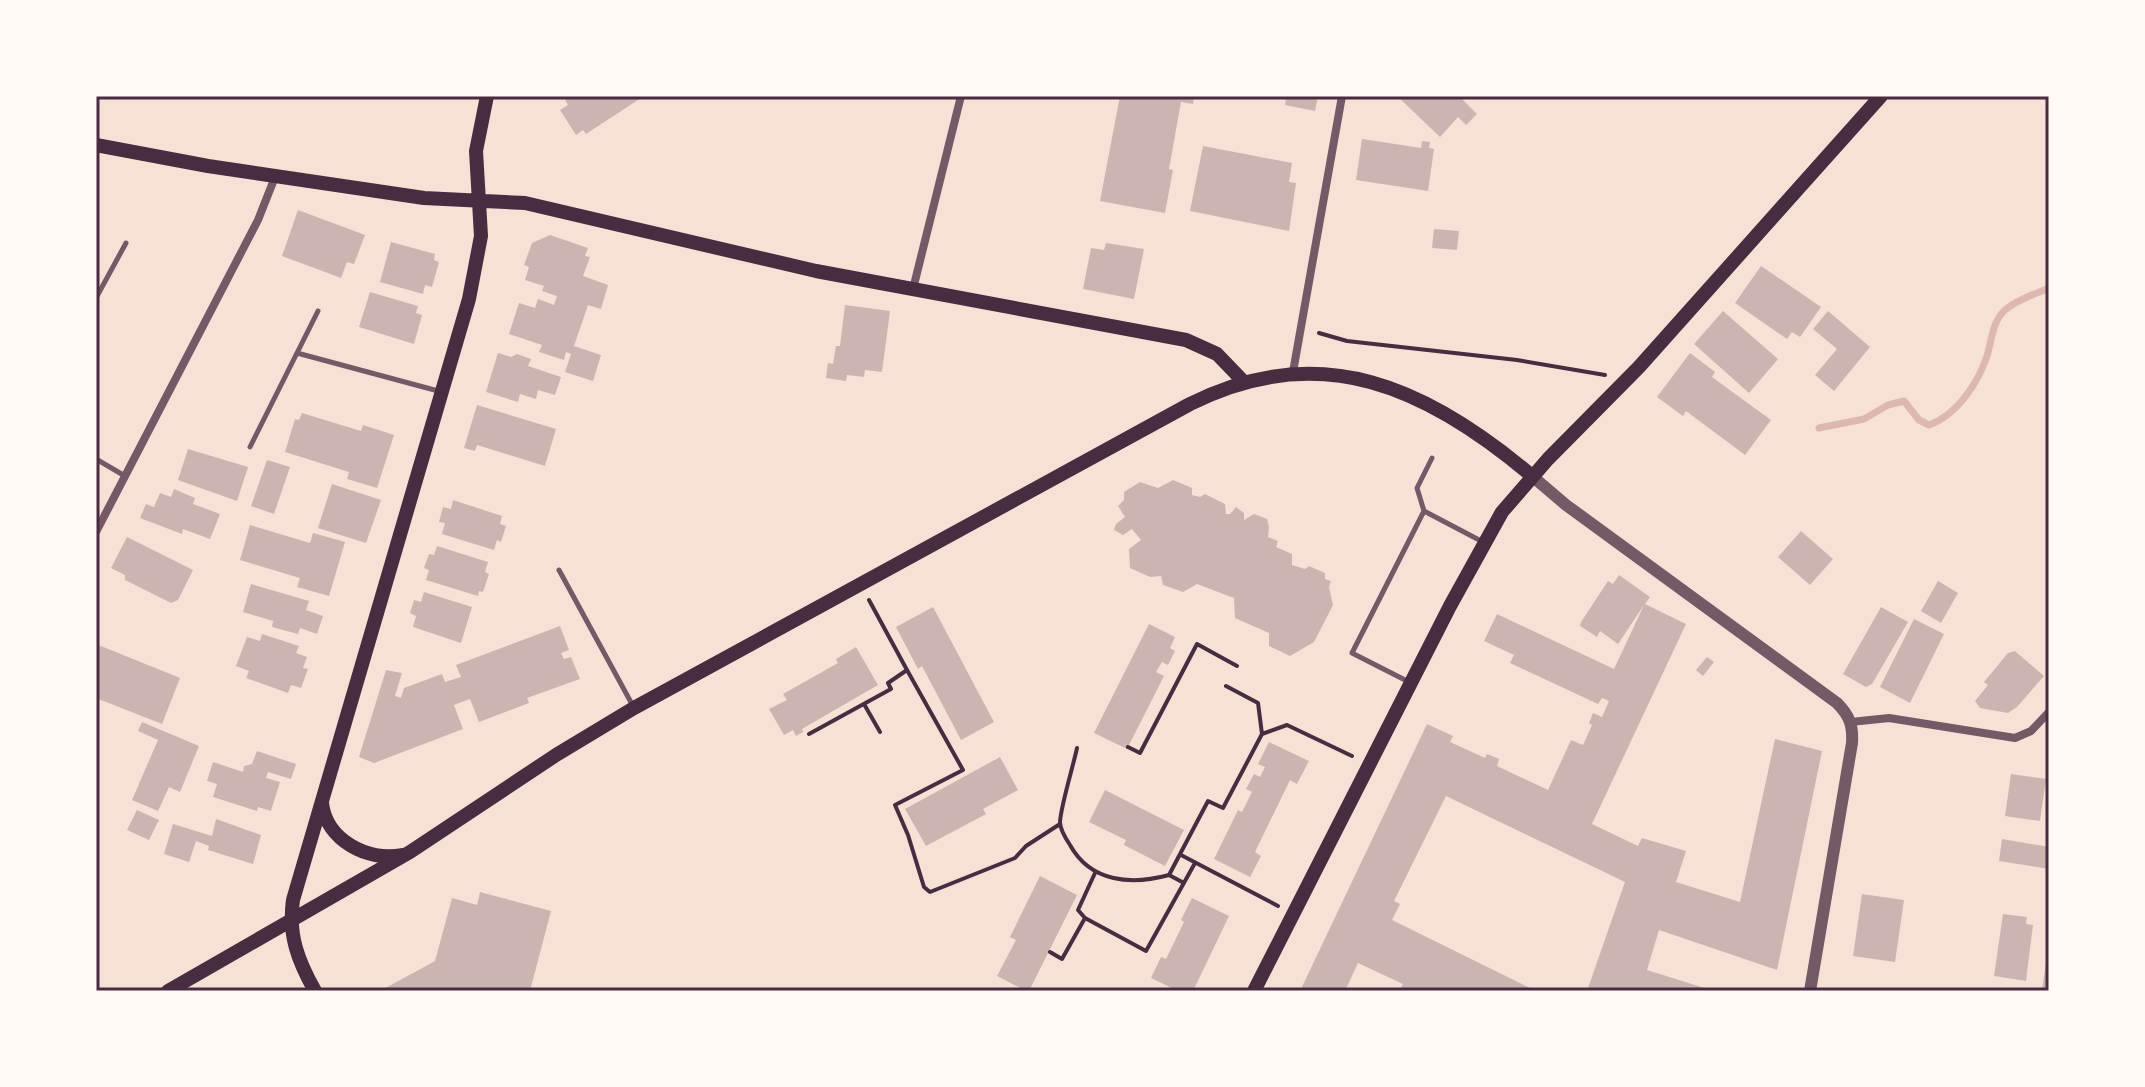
<svg xmlns="http://www.w3.org/2000/svg" width="2145" height="1087" font-family="'Times New Roman',serif">
<rect width="100%" height="100%" fill="#f7e1d7"/>
<g fill="none" stroke-linecap="round" stroke-linejoin="round">
<path stroke="#dcb8b0" stroke-width="7" d="M1819,428L1864,419L1888,405L1904,401L1919,420L1929,425C1957,415 1978,383 1987,356C1992,340 1992,322 2005,310C2016,300 2035,294 2049,288"/>
</g>
<path fill="#ccb4b1" d="M571,96H644L586,134L583,130L576,135L560,110L568,105L565,100Z
M1120,96H1194L1193,104L1181,102L1169,169L1173,170L1165,213L1100,201Z
M1273,96H1318L1315,111L1285,105L1286,100Z
M1397,96H1459L1477,114L1466,125L1458,117L1440,137Z
M1362,139L1421,148L1422,141L1430,142L1429,148L1434,149L1428,191L1356,180Z
M1203,146L1292,163L1289,182L1296,183L1289,231L1190,211Z
M298,210L365,235L354,264L347,262L341,278L282,256Z
M1434,229L1459,231L1457,250L1432,248Z
M550,235L588,248L585,256L590,257L583,276L608,285L601,309L588,305L574,346L601,355L593,381L565,372L571,354L566,352L564,360L539,352L542,345L509,334L519,303L535,308L538,299L554,305L557,296L542,291L544,286L525,280L529,267L524,265L532,243Z
M391,242L435,254L434,260L439,262L432,287L425,285L423,294L380,282Z
M1106,243L1144,249L1134,299L1083,289L1091,248L1104,250Z
M1761,266L1821,307L1800,337L1792,332L1787,339L1735,303Z
M370,292L418,306L416,313L422,315L414,344L359,327Z
M845,305L890,311L882,372L865,370L864,377L847,375L846,381L826,378L828,363L833,364L836,346H840Z
M1723,311L1778,359L1749,393L1694,344Z
M1828,311L1870,347L1834,391L1815,375L1837,349L1813,329Z
M498,353L511,357L517,354L531,359L528,366L561,377L555,395L538,390L536,399L520,394L518,402L486,392Z
M1690,353L1715,372L1712,377L1771,420L1745,455L1686,411L1683,416L1657,397Z
M477,405L556,429L545,466L477,445L475,451L464,448Z
M302,413L361,431L363,425L394,435L377,488L347,479L349,472L285,452L295,419L299,420Z
M188,449L248,467L237,501L178,480Z
M267,460L290,467L274,514L251,506Z
M1173,480L1192,488V495L1200,497L1205,494L1225,504L1226,514H1230L1236,507L1244,513V520L1254,514L1267,519L1269,527L1268,537L1278,541L1276,547L1292,554V565L1305,569L1309,566L1325,573V579L1331,581L1329,587L1333,605L1314,642L1290,656L1269,646V633L1235,618L1234,598L1197,584L1183,592L1163,585L1161,576L1150,577L1130,568L1129,549L1141,540L1132,529L1123,535L1114,530L1116,524L1125,517L1118,506L1124,500V492L1140,482L1158,488Z
M332,484L381,500L366,543L318,528Z
M174,489L195,498L193,504L220,514L210,539L183,529L182,534L140,518L146,504L154,507L160,493L171,497Z
M453,500L502,516L500,524L506,526L501,542L497,540L494,550L442,534L445,523L439,522L443,507L451,509Z
M250,525L310,543L313,533L345,542L329,596L297,587L300,578L240,560Z
M1801,531L1833,559L1810,585L1778,557Z
M127,537L193,570L178,600L171,603L125,580V575L111,568Z
M437,546L488,562L485,572L489,574L483,592L479,591L478,596L426,580L429,570L424,568L429,554L434,555Z
M1619,575L1650,597L1645,604L1686,624L1592,824L1638,846L1642,838L1686,851L1676,882L1740,902L1775,739L1822,751L1777,970L1659,930L1647,970L1714,991H1587L1625,882L1446,796L1394,901L1400,904L1392,920L1536,991H1399L1403,984L1358,963L1345,991H1300L1427,724L1453,736L1450,742L1485,758L1487,754L1499,759L1497,766L1548,790L1571,740L1583,745L1592,725L1589,723L1593,713L1602,717L1609,701L1602,698L1598,704L1510,663L1514,655L1484,641L1497,614L1614,669L1644,605L1618,644L1600,631L1597,637L1580,626L1581,622L1608,581L1613,584Z
M1938,581L1958,593L1941,623L1921,611Z
M251,584L309,601L306,610L323,616L317,634L300,628L298,634L272,627L273,621L243,612Z
M424,592L472,607L461,643L413,627L416,616L410,613L414,600L421,602Z
M933,607L994,722L961,740L922,666L918,669L896,627Z
M1881,607L1908,622L1872,684L1866,687L1843,674Z
M1914,619L1944,634L1910,703L1880,687Z
M1149,624L1175,637L1170,648L1175,651L1168,665L1162,662L1156,672L1164,676L1127,749L1094,733Z
M560,626L569,650L561,653L564,659L571,657L580,679L527,698L529,703L479,722L470,699L454,705L463,729L374,763L359,757L386,670L402,673L395,696L401,698L404,688L442,674L445,682L461,677L456,665Z
M262,634L299,646L296,653L307,657L303,668L308,669L301,688L291,685L288,693L246,678L249,671L236,666L247,637L260,641Z
M96,644L180,678L162,724L96,698Z
M856,647L878,685L802,729L803,732L796,736L793,730L784,735L769,709L787,700L783,694L838,663L836,659Z
M2015,651L2044,676L2017,707L2008,713L1980,708L1975,701L1988,685L1984,682L2008,653Z
M1707,657L1714,662L1703,676L1696,670Z
M142,722L199,746L180,792L169,787L158,811L132,800L158,740L138,731Z
M1269,742L1309,761L1297,784L1290,780L1255,852L1261,856L1250,877L1214,859L1238,810L1242,812L1252,792L1246,789L1254,774L1260,777L1265,767L1258,764Z
M257,751L296,764L291,779L268,772L266,778L280,782L271,811L258,807L257,811L213,797L217,784L207,781L213,762L243,772L244,766L252,764Z
M1000,757L1018,790L983,809L986,814L926,846L905,809Z
M2011,774L2046,779L2040,821L2005,816Z
M1105,790L1184,830L1165,866L1124,845L1126,840L1089,822Z
M137,810L159,820L149,840L127,830Z
M216,819L261,835L253,864L208,850L209,846L196,841L189,862L164,854L173,824L212,836Z
M2002,839L2049,847V869L1999,861Z
M1040,876L1077,895L1029,991H1026L997,976L1016,940L1010,937Z
M480,892L551,911L530,991H380L435,961L452,898L477,905Z
M1862,894L1904,900L1895,962L1853,956Z
M1192,898L1229,916L1193,991H1178L1151,978L1161,957L1166,959L1184,922L1181,920Z
M2003,914L2027,917L2026,924L2033,925L2026,981L1994,976Z
M2047,957H2049V991L2042,989Z"/>
<g fill="none" stroke-linecap="round" stroke-linejoin="round">
<path stroke="#4a2c40" stroke-width="4" d="M1319,333L1347,341L1517,360L1605,375
M907,670L963,770L895,805L908,835L924,887L930,892L1015,858L1026,846L1060,824
M1226,686L1258,703L1262,734
M864,704L880,732
M809,734L891,689L888,683L907,670L869,600
M1128,747L1140,753L1197,644L1237,666
M1077,748C1073,767 1061,805 1060,822C1060,829 1066,839 1070,845C1091,883 1132,885 1169,875L1208,801L1223,808L1262,734L1287,725L1352,756
M1181,855L1278,906
M1169,875L1184,883
M1085,918L1146,951L1195,863
M1050,952L1062,959L1085,918L1078,910L1095,873"/>
<path stroke="#755966" stroke-width="5" d="M96,298L126,243
M297,353L318,311
M250,447L297,353L442,392
M96,459L125,476
M1424,511L1417,488L1432,458
M559,570L633,706
M1409,682L1352,653L1424,511L1483,542"/>
<path stroke="#755966" stroke-width="8" d="M913,289L961,96
M1293,372L1342,96
M96,532L258,220L275,177
M1851,722L1889,718L2015,738L2031,731L2049,712"/>
<path stroke="#755966" stroke-width="12" d="M1532,476L1566,505L1837,703C1850,716 1853,726 1852,743L1810,991"/>
<path stroke="#4a2c40" stroke-width="14" d="M96,145L208,166L424,198L525,203L816,271L1186,340L1217,354L1243,381
M322,803C326,840 368,862 402,855
M168,991L410,852L556,755L634,708L1190,404C1321,338 1428,388 1532,476
M315,991C298,961 288,935 293,900L469,299L481,236L476,151L487,96
M1254,991L1450,606L1502,512L1548,459L1639,367L1881,96"/>
</g>
<rect width="2145" height="1087" fill="none" stroke="#fffaf5" stroke-width="196"/>
<rect x="98" y="98" width="1949" height="891" fill="none" stroke="#4a2c40" stroke-width="3"/>
</svg>
